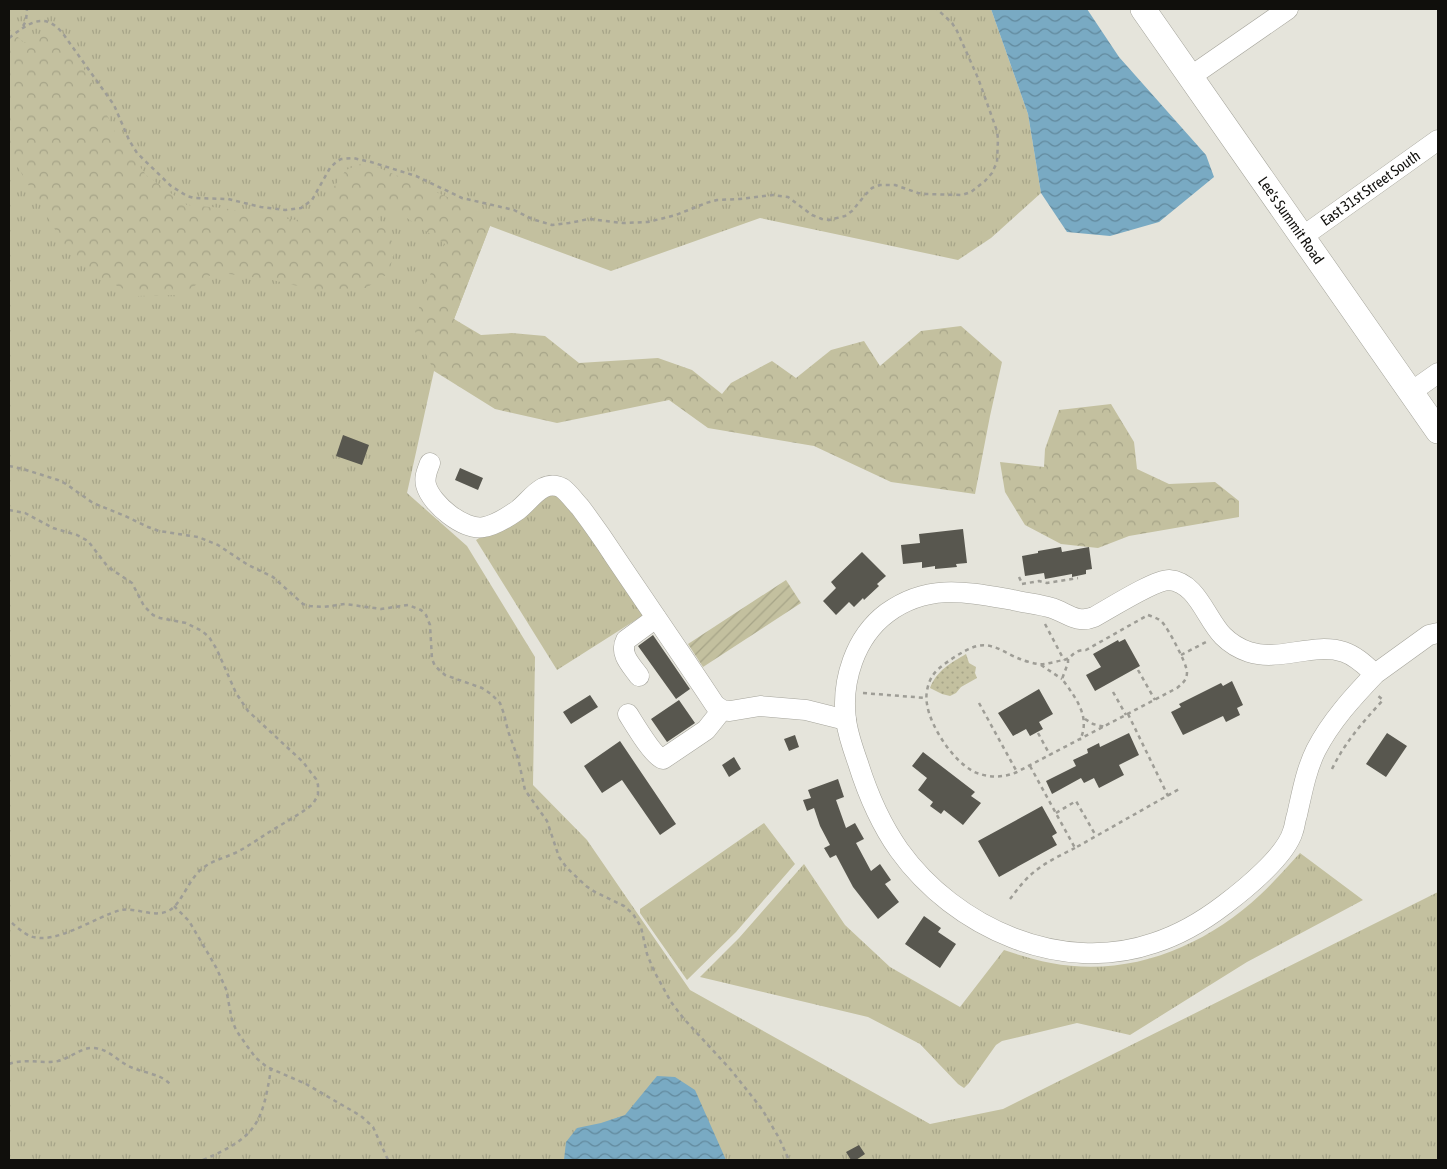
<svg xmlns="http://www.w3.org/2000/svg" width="1447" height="1169" font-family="'Asap Condensed',sans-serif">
<defs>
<pattern id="grass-tufts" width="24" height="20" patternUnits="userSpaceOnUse" patternTransform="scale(1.25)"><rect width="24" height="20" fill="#c3c09f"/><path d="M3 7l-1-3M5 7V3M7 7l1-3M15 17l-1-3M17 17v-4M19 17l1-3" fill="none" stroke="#a6a488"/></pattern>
<pattern id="forest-crowns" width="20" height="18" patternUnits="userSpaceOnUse" patternTransform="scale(1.25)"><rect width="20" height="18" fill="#c3c09f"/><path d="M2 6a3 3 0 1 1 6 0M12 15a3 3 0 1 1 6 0" fill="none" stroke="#a6a488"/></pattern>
<pattern id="park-dots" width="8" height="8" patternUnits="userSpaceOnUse" patternTransform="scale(1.25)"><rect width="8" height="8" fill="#c3c09f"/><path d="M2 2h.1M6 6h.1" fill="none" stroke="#a6a488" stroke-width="1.8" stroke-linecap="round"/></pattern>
<pattern id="garden-furrows" width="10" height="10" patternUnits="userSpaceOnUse" patternTransform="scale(1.25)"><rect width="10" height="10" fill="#c3c09f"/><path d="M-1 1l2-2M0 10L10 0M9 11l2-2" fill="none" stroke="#a6a488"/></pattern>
<pattern id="water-waves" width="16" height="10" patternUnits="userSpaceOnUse" patternTransform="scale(1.25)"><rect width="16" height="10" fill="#79aac3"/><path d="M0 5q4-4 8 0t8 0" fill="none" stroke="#62899d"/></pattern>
</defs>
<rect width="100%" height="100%" fill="#e5e4db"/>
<path fill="url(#grass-tufts)" d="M9,9H991L1028,114L1041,193L991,238L958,260L760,218L611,271L490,226L434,371L407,493L467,546L535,657L533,785L587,840L690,990L930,1124L1003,1109L1438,892V1160H9Z
M554,495L562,497L644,611L642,616L557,670L476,540L547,496Z
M764,823L795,864L736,932L687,980L640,913V909Z
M1300,853L1363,900L1247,962L1130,1035L1077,1023L1002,1041L996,1045L969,1083L964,1088L958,1084L920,1044L868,1017L700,977L739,938L804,864L845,925L890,967L960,1007L1004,950C1019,955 1035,960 1051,963C1129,978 1204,947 1260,895C1274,882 1287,867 1300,853Z"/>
<path fill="url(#forest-crowns)" d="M9,30L25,43L43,32L66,44L88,75L116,134L146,175L187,205L223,208L265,216L297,220L316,212L346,170L365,162L471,207L490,226L454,319L481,335L512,333L545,336L579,363L658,358L692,370L722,394L731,383L772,361L796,378L831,350L864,341L880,366L921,331L961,326L1002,362L990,416L975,494L891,482L814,446L708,428L669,400L557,423L495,409L434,371L414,329L424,287L445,244L401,214L375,211L395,247L389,273L366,288L315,290L272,280L215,272L181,295L137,296L92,273L63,243L13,159L9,158Z
M1111,404L1134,442L1137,469L1169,484L1215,482L1239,501V517L1129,536L1098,548L1061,544L1025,525L1005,492L1000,462L1044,467L1045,449L1059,410Z"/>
<path fill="url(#park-dots)" d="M966,654L969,663L976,667L975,673L977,678L961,687L956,693L950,696L942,694L930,688C937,670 951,663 966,654Z"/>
<path fill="url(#garden-furrows)" d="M786,580L801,603L703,667L688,644Z"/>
<path fill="url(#water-waves)" d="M991,9H1087L1119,57L1206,155L1214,177L1159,222L1110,236L1067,232L1041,193L1028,114Z
M657,1076L675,1077L695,1090L726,1160H564L566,1142L577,1128L601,1123L625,1115Z"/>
<path fill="#58574f" d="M343,435L369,445L362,465L336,456Z
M460,468L483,478L478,490L455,480Z
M963,529L967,563L956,564L957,567L935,569V566L922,568V562L903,564L901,545L920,543L919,534Z
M1061,547L1062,552L1089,547L1092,569L1086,570V574L1072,577V574L1045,579L1044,573L1025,576L1022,556L1038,553V551Z
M862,552L886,576L877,584L879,586L864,600L863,598L854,607L849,602L836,615L823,601L836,588L831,582Z
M653,635L690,689L676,699L638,646Z
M1125,639L1140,666L1095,691L1086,675L1101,667L1093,654L1118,640L1119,642Z
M1232,681L1243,705L1237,708L1240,715L1226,722L1223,716L1183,735L1171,712L1181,707L1179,704L1221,683L1223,686Z
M1039,689L1053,714L1039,722L1043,729L1030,736L1026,729L1013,736L998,713Z
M590,695L598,707L571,724L563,712Z
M679,700L695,723L667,742L651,719Z
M1129,733L1139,755L1119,765L1124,775L1099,788L1094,778L1084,783L1081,778L1052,794L1046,781L1076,766L1073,760L1088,753L1087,749L1099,743L1100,747Z
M1387,733L1407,746L1386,777L1366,764Z
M795,735L799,747L789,751L784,739Z
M620,741L676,824L660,835L622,780L602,793L584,766Z
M923,752L975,792L971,796L981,803L963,825L944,810L941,814L930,806L933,802L918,790L927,778L912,766Z
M734,757L741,769L729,777L722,765Z
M838,779L844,797L836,800L846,828L855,823L864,839L856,843L871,871L880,864L891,880L885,884L899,902L878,919L853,887L836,855L830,858L824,848L830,845L820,826L814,808L807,811L803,800L811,798L808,790Z
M1042,806L1057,833L1052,836L1057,845L999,877L978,841Z
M924,916L941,928L938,932L956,944L940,968L905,944Z
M859,1145L865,1154L856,1160H851L846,1152Z"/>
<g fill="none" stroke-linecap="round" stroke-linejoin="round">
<defs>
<g id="minor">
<path d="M1190,77L1288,9"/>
<path id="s1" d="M1302,237L1438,140"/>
<path d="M1411,392L1438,373"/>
<path d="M430,463C427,471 424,477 426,485C431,504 464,531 484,527C496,525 508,517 518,510C531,500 543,478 562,488C569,493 574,501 580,507C592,523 604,540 615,557C648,606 682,655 715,705L722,710L730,711L760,706L806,710L846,720"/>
<path d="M1375,674C1353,697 1331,721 1316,750C1306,770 1302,793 1297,815C1295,820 1295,826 1293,831C1286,856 1244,890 1224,905C1203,921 1179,935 1154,943C1061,975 955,928 899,850C880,823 868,795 858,763C853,749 848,735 846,720C841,681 855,637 887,613C928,583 967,592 1013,600C1025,603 1039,604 1052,608C1067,613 1077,624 1094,617C1109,609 1154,580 1169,580C1197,582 1206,619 1223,636C1230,643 1240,649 1249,652C1280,662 1313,642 1344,652C1356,656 1366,666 1375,674L1429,635L1438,633"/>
<path d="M639,676C631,665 619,654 626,640L656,618"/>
<path d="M628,714C635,725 653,756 663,759L706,730L722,710"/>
</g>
<g id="major">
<path id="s2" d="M1143,9L1438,431"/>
</g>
</defs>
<use href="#minor" stroke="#a5a49b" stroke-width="21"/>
<use href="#major" stroke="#a5a49b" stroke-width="26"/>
<path stroke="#9e9d96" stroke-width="2.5" stroke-dasharray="4 4" stroke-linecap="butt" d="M23,26L26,21L27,9
M9,38C29,23 45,10 64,35L114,105L129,140L137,153L171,186L187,196L194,198L228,199L261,207L285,210L301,208L312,200L330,168L336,162L341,159L353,158L371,162L416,176L462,198L514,210L532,219L552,225L569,223L589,219L623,223L648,222L676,215L706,203L717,200L740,199L773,195L788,197L812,215L822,219L829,220L845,216L852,211L866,194L872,188L880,185H895L918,193L925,194L962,195L971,192L985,181L992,173L997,162L998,139L997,131L978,78L957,31L952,23L937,9
M9,466L23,469L58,480L66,484L93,503L125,516L148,527L159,531L198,537L218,545L248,565L273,577L303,604L310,606L323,607L345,604L381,609L408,605L421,610L426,615L430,625L432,659L435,666L445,675L482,688L491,694L500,703L504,714L508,731L518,758L525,790L547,821L559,857L567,868L586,886L595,892L624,906L633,914L641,927L647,954L654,971L671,1002L684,1019L731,1070L762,1109L779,1138L789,1160
M9,510L25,513L53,528L77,535L88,541L108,567L132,583L144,606L153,615L160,618L186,623L202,631L209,637L217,650L236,693L248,711L303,762L316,779L318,785V795L313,804L305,810C293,818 279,826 266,834C257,840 247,847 237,852C225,858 213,860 203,868C189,878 182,903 170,910C154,919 137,907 121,910C96,916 56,946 30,936C23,933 15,926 9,920
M1019,577L1022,583
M1022,584L1039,581L1047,583L1078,578
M1148,615C1153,617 1158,618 1162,622C1168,628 1187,664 1187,672C1187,680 1183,683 1177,688L1017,772C1006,777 992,778 980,774C957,768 930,727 927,704C925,695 928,682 933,675C938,668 946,663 953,658C961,653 969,648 977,646C993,642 1006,654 1020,659C1025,661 1032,663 1038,664C1046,665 1056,661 1064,660C1073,658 1072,650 1086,650Z
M1045,624L1064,660
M1181,655L1206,642
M1068,659V663L1062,679C1076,698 1091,717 1080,740
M1041,665L1062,679
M1138,670L1155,700
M1113,692L1126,715
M863,693L926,698
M979,703L1017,772
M1128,714L1168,796
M1085,719L1093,724L1105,727
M1038,733L1050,755
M1030,766L1075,848L1181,788
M1332,769C1345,742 1363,722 1383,700L1377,695
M1056,813L1076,801L1096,836
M1010,899C1017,890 1024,880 1034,872C1046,862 1061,855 1075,848
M174,906L189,921L216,967L226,989L232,1020L236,1030L247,1046L256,1058L267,1067L306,1084L361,1116L373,1127L388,1160
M9,1064C26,1058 41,1064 58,1061C71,1058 81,1047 94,1048C107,1049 115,1058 125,1064C138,1073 159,1072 170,1084
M203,1160C256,1137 262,1125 271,1069"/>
<use href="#minor" stroke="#fff" stroke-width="20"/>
<use href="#major" stroke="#fff" stroke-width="25"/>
</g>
<g text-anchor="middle" stroke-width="5" stroke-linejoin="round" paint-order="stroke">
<g font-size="15" fill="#100f0c" stroke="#fff">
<text dy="5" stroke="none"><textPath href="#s1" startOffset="84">East 31st Street South</textPath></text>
<text dy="5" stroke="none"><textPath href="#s2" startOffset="258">Lee's Summit Road</textPath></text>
</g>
</g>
<rect width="1447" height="1169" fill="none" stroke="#100f0c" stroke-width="20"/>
</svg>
